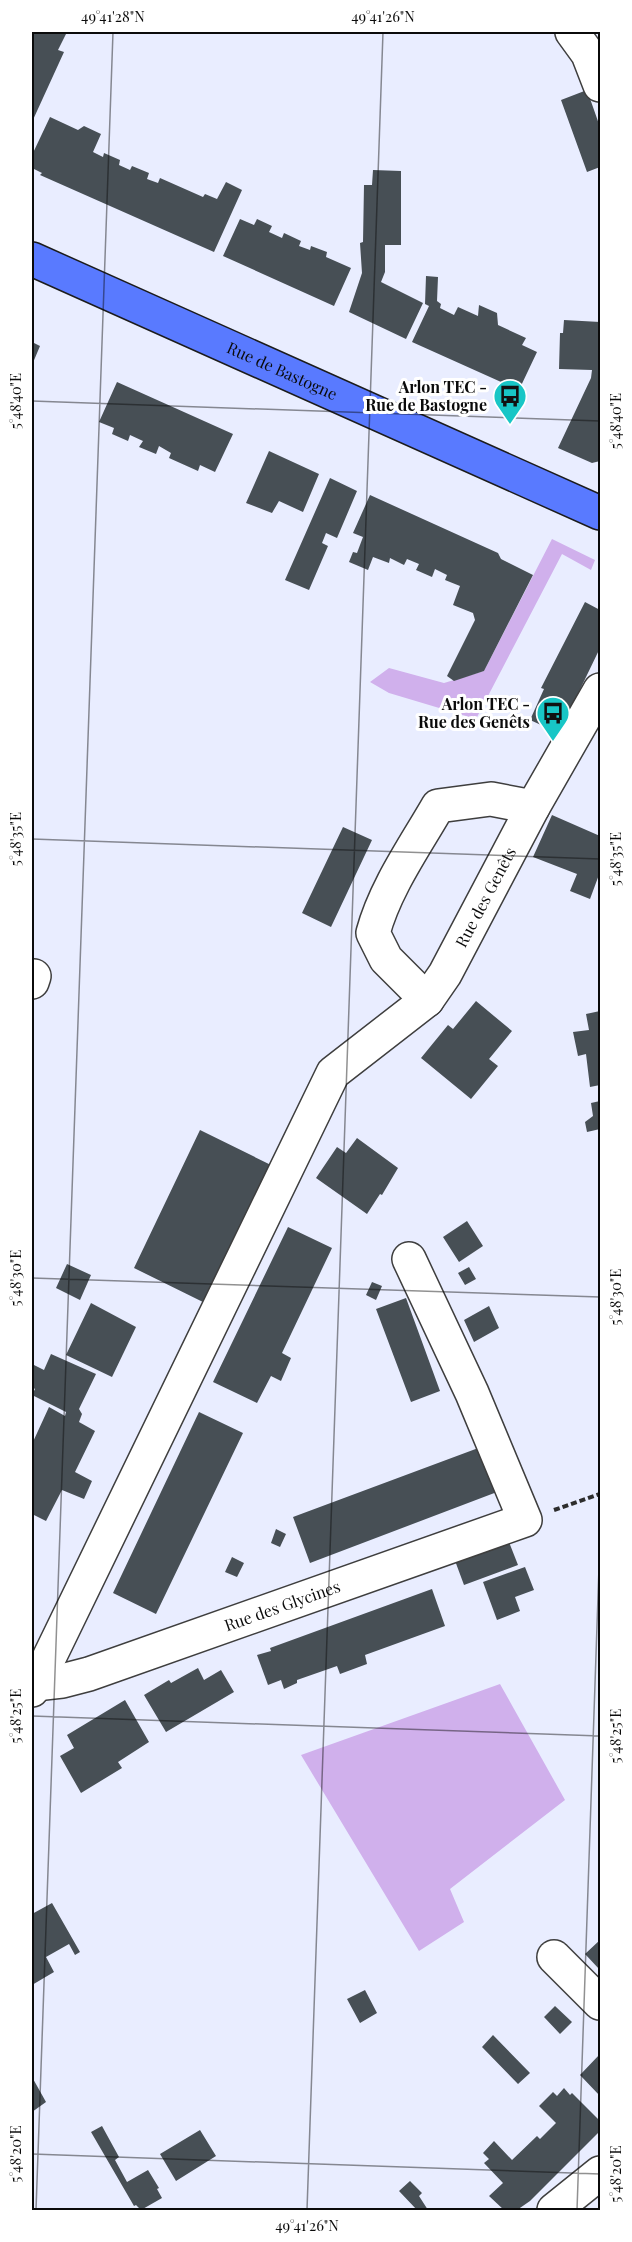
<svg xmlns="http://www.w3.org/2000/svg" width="632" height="2242" font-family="'Playfair Display',serif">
<rect width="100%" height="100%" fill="#e9edff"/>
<path fill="#d0b0ec" d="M552,539L595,560L591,570L562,554L476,719L389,693L370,682L389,668L444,683L484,671Z
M500,1684L565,1800L450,1889L464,1922L419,1951L301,1755Z"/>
<path fill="#474f55" d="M32,32H67L58,50L64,52L32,122Z
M587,90L600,127V167L587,172L561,100Z
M50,117L78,130L84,126L101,134L93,152L103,157L104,153L120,160L119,165L130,170L132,166L149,173L147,179L158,183L160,178L203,197L205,194L217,199L226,182L242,190L214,252L40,175L42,173L32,168V155Z
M373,170L401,171V245H385V272L381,282L423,303L406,339L349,312L362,273L360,243L363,242L364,185H372Z
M240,219L254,225L257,219L272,226L269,232L282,238L284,233L301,241L299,246L310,250L311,246L327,252L326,257L351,268L334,306L223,256Z
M426,276L438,277L437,301L441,304L440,308L454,315L458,307L478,316L479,305L497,313L498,325L526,338L522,345L537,352L519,390L412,342L429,306L425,304Z
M564,320L600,322V461L592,463L558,448L591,378L592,370L559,369L560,333H563Z
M32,342L40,346L32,365Z
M117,382L233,434L215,472L200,465L198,471L169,458L171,453L159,446L156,454L139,447L143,441L130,435L128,441L112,434L114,428L99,422Z
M269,451L319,474L303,512L279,501L272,513L246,503Z
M330,478L357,491L337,538L326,533L322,543L328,546L309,590L285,580Z
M370,495L498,553L501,559L533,575L484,671L454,681L447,676L475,620L473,613L453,605L460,586L445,580L447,575L435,569L432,577L416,570L419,564L407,559L404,565L390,558L389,563L373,557L368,570L349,562L353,552L357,553L363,537L353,533Z
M585,602L600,610V648L559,733L530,720L544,689L541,688Z
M552,815L600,836V872L590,899L570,891L577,874L533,857Z
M343,827L372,840L331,927L302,913Z
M476,1001L512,1031L489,1059L498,1066L471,1099L421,1058L448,1025L453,1029Z
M600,1011V1085L590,1087L586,1054L578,1056L573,1032L589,1030L586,1014Z
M600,1101V1129L587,1132L585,1122L593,1116L591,1103Z
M200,1130L273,1166L207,1304L134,1268Z
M357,1138L398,1168L382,1195L380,1194L367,1214L316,1178L337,1147L346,1153Z
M467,1221L483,1246L459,1262L443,1237Z
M288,1227L332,1248L282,1353L291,1358L281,1381L271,1376L257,1403L213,1382Z
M67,1264L91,1275L80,1300L56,1288Z
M469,1267L476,1279L465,1285L458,1273Z
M372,1282L382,1286L376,1300L366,1295Z
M406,1298L440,1391L411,1402L376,1309Z
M91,1303L136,1327L112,1377L66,1355Z
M489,1306L499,1328L474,1342L464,1320Z
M51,1354L96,1374L79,1409L82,1414L79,1422L95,1431L75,1472L92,1481L84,1499L62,1490L46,1521L32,1514V1444L49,1407L65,1416L66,1412L32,1395L35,1389L32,1387V1364L44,1370Z
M199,1412L243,1433L156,1614L113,1593Z
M481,1447L497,1492L310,1563L293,1517Z
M276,1529L286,1534L280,1547L271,1543Z
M507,1537L518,1565L464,1585L454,1558Z
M232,1557L244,1563L237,1577L225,1572Z
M525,1567L534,1590L515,1597L520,1611L497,1620L483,1582Z
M432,1589L445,1626L365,1655L367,1664L340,1674L337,1666L297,1680V1683L284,1689L281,1680L268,1685L257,1655L271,1651L270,1648Z
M198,1668L204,1680L221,1670L234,1692L166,1732L144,1695L169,1680L171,1683Z
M125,1700L149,1742L118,1762L122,1768L81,1793L60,1756L74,1748L67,1735Z
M52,1903L80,1952L75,1955L69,1944L46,1957L54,1972L32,1985V1914Z
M600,1940V1970L585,1954Z
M365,1990L377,2013L360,2023L347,1999Z
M555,2006L572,2022L560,2034L544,2017Z
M493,2035L530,2073L518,2084L482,2047Z
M600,2054V2096L580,2075Z
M32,2077L46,2102L32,2112Z
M564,2088L570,2095L572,2093L600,2121V2131L530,2201L517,2210H504L489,2196L503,2183L484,2163L489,2159L483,2153L494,2141L512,2160L537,2136L540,2139L556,2123L539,2106L553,2092L557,2096Z
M102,2126L119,2157L115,2160L127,2182L148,2170L159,2188L157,2189L162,2198L141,2210L136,2205L134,2206L91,2132Z
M200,2130L216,2156L176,2181L160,2154Z
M410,2181L422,2193L419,2196L428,2210H417L399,2191Z"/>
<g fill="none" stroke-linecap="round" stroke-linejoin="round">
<defs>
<g id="minor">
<path d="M572,32L588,54L600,85"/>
<path d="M32,982L34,976"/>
<path d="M427,1000L386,959L373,933C385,888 415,846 438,806L491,799L533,807"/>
<path id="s1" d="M35,1684L62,1681L89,1674L525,1520L472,1393L409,1259"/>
<path id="s2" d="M32,1690L48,1660L333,1073L427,1000L445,974L533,807L600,690"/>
<path d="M554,1957L600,2003"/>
<path d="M554,2210L600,2173"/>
</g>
<g id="major">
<path id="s3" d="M32,259L600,513"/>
</g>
</defs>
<use href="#minor" stroke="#3e3e3e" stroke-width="36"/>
<use href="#major" stroke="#1c1c1c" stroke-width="36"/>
<path stroke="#2d2d2d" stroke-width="4" stroke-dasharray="6 3" stroke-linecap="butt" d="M554,1510L600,1494"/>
<use href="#minor" stroke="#fff" stroke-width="33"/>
<use href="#major" stroke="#597aff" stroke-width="33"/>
</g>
<path fill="none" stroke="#0b0b0b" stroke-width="1.5" stroke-opacity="0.45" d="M32,401L600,421M32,839L600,859M32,1278L600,1297M32,1716L600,1736M32,2154L600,2174M36,2210L113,32M307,2210L383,32M577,2210L600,1538"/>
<defs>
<symbol id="bus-pin" viewBox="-11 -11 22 30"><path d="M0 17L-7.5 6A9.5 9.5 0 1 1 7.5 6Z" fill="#18c6c6" stroke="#fff"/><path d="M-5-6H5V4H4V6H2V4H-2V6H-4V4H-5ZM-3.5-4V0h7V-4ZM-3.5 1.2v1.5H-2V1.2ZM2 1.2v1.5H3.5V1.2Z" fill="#111"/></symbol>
</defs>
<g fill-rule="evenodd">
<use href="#bus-pin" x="491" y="377" width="38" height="52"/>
<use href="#bus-pin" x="534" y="694" width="38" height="52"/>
</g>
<g text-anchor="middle" stroke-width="6" stroke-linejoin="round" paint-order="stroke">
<g font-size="16" fill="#0b0b0b" stroke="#fff">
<text dy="6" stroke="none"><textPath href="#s3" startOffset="274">Rue de Bastogne</textPath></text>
<text dy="6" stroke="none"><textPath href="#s2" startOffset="924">Rue des Genêts</textPath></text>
<text dy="6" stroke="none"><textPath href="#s1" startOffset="260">Rue des Glycines</textPath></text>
</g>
<g font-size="16" font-weight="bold" fill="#0b0b0b" stroke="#fff" text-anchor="end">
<text x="487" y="393">Arlon TEC -<tspan x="487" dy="18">Rue de Bastogne</tspan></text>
<text x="530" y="710">Arlon TEC -<tspan x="530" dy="18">Rue des Genêts</tspan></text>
</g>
</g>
<rect width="632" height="2242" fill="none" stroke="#ffffff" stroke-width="66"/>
<rect x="33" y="33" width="566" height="2176" fill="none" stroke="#0b0b0b" stroke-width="2"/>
<g font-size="15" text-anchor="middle" fill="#0b0b0b">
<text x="113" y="22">49°41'28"N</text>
<text x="383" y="22">49°41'26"N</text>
<text transform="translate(16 401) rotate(-90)" y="5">5°48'40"E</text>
<text transform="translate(616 421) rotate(-90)" y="5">5°48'40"E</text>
<text transform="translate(16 839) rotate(-90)" y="5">5°48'35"E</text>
<text transform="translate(616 859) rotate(-90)" y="5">5°48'35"E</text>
<text transform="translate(16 1278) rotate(-90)" y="5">5°48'30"E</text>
<text transform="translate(616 1297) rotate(-90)" y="5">5°48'30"E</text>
<text transform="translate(16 1716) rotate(-90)" y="5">5°48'25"E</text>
<text transform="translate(616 1736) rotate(-90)" y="5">5°48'25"E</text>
<text transform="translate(16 2154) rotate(-90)" y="5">5°48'20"E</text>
<text transform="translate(616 2174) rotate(-90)" y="5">5°48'20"E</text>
<text x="307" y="2231">49°41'26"N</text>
</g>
</svg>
